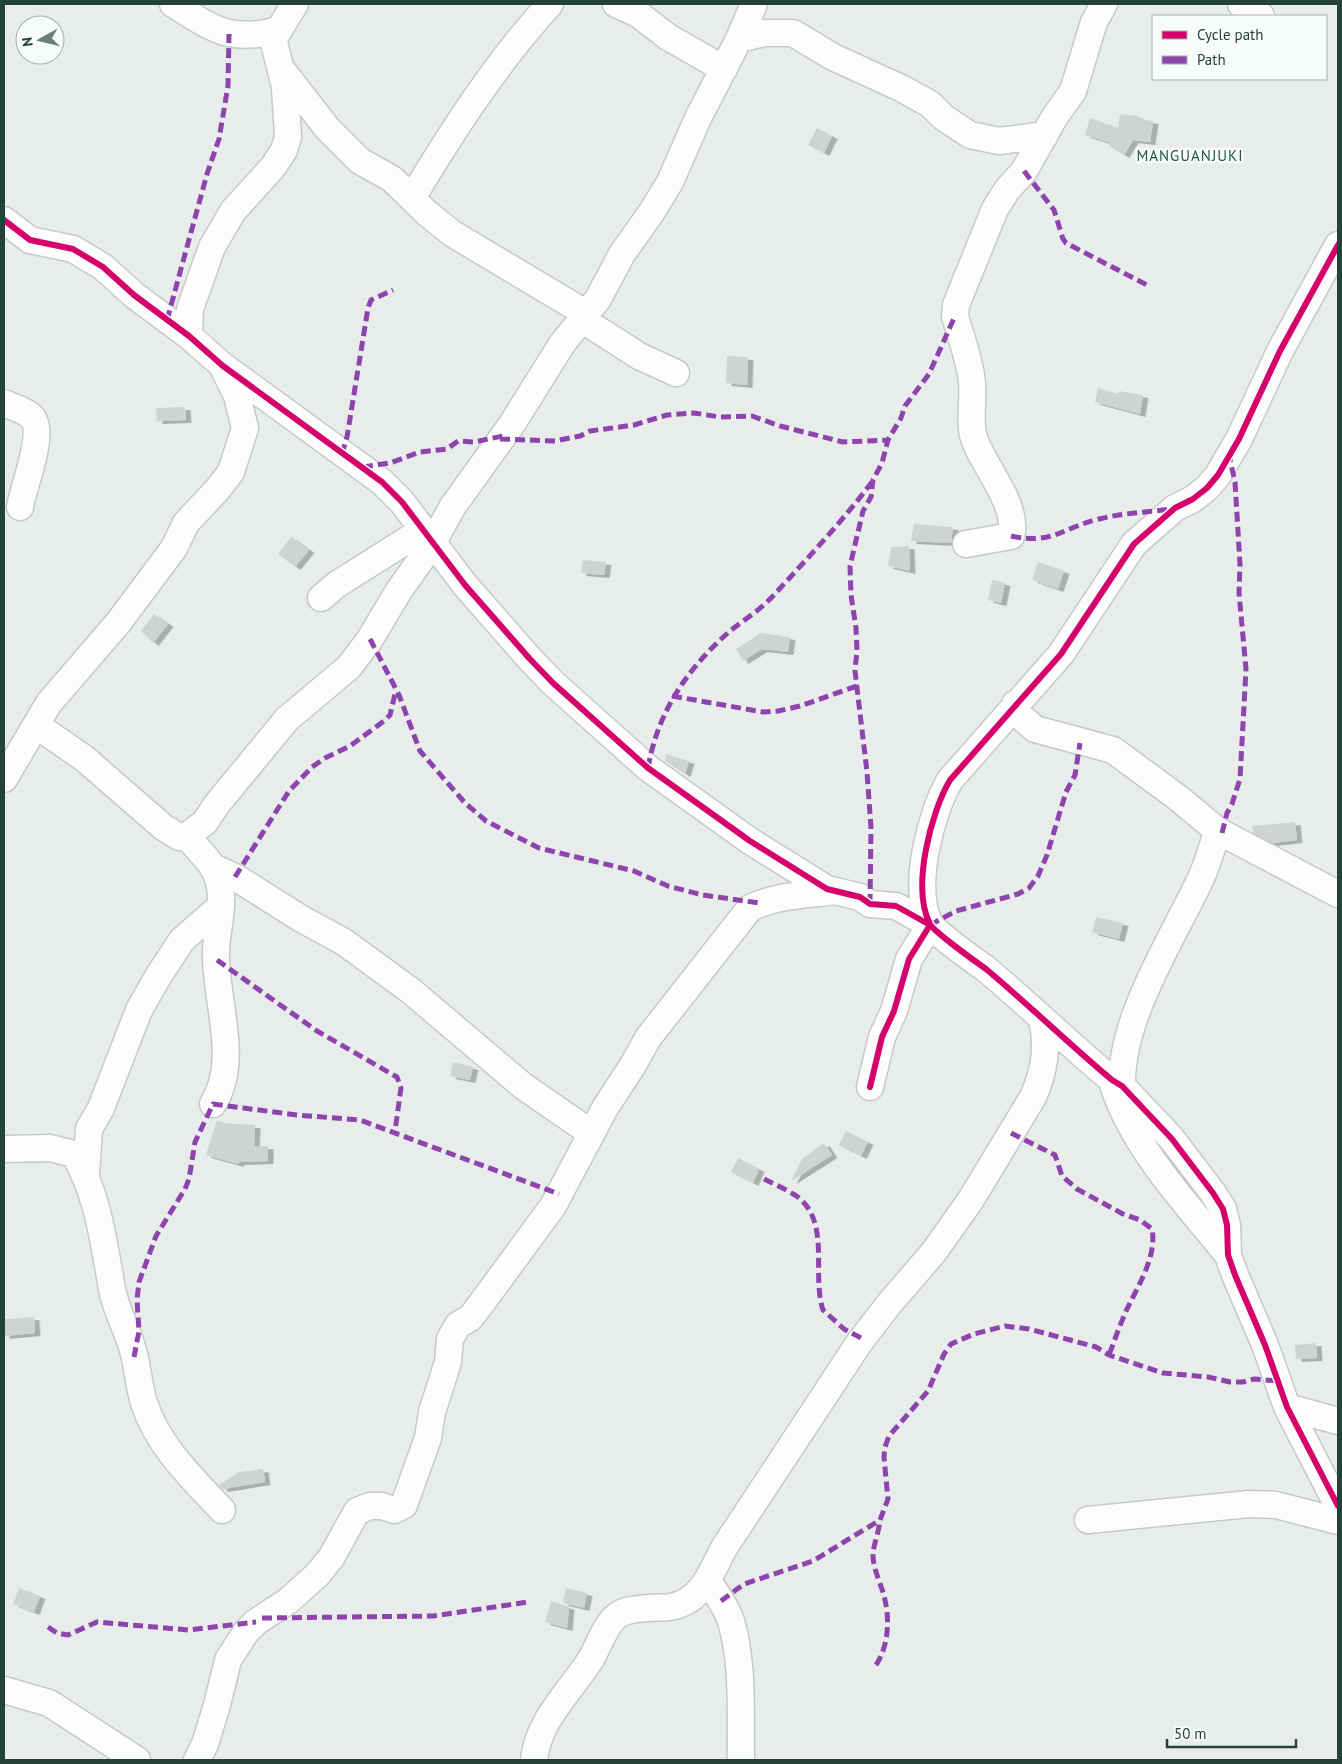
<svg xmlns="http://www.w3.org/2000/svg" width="1342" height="1764" font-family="'PT Sans',sans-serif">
<defs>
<filter id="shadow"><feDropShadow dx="5.5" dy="3" stdDeviation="0" flood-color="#0004"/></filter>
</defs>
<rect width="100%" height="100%" fill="#e8edeb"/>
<path fill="#cfd4d2" filter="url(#shadow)" d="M1120,114L1139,116V119L1153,121L1150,142L1133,140L1124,155L1109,146L1111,143L1085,135L1090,118L1118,128Z
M817,128L832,136L824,153L808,145Z
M727,356L748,357L747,385L726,383Z
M1098,388L1118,394L1119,391L1143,395L1140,414L1095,402Z
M185,407L186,420L157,421L156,408Z
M914,524L953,527L951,543L911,541Z
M291,537L309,550L295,567L278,554Z
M909,546L910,571L888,566L891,547Z
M583,560L606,562L604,575L581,573Z
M1038,562L1064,571L1058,589L1032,580Z
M992,580L1005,583L1001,603L988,600Z
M154,614L168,624L153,643L141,631Z
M761,633L790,637L788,652L762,649L743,661L736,649Z
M666,754L689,761L685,774L665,761Z
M1295,822L1297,840L1272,843L1253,833L1252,826Z
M1096,917L1123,923L1119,939L1092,932Z
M453,1062L473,1067L470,1080L450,1076Z
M217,1120L224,1123L255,1125L254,1146H268V1161L239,1162L238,1164L206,1155Z
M846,1131L868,1142L861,1156L839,1145Z
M824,1143L832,1155L791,1181L802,1159Z
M738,1158L759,1169L753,1183L731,1172Z
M34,1317L35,1333L4,1336V1319Z
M1316,1343L1317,1358L1296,1359L1295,1345Z
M263,1469L265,1482L223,1489L219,1485L239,1472Z
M19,1588L40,1596L34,1612L13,1604Z
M566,1588L587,1593L584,1608L563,1603Z
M551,1601L569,1607L567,1628L545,1622Z"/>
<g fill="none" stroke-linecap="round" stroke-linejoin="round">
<defs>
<path id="minor" d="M173,4C213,29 230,43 279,30
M616,4L638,14L668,37L724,69
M1241,4L1261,16
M739,39L764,33H793L833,57L901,88L930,104L943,117L970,135L999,141L1045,135
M282,70L327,128L360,161L392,179L428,214L453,234L587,314
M412,198C453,130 496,63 550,4
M4,220L30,240L73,249L103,267L134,295L189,336L223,366L382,482L402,502L465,585L529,658L553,683L648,768L750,841L827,889L860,897L870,904L896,906L930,925L909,959L894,1011L882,1037L870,1087
M1338,245L1280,351L1239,439L1218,475L1207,488L1193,499L1175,508L1134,544L1061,654L950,780C931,812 911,888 930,924C933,931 976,962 986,969C1029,1005 1069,1044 1112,1080L1122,1086L1172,1139L1213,1193L1223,1209L1227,1225L1228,1255L1235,1275L1265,1345L1287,1407L1338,1506
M583,320L639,356L676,373
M189,336L190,309L212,247L233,211L273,167L284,150L288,137L285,87L275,47L274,38L295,4
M4,403C12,407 25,410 32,417C46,433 23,487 20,507
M966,544L1011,536C1019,506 985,468 975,441C968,424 974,401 972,383C970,360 961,338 955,316L956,305L995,209L1007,190L1024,171L1054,118L1073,91L1094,22L1104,4
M321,598L336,585L423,530
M1015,704L1019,715L1035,729L1113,750L1177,797L1218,831L1338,894
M36,725L85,759L163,827L179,837L187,836L205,822L217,804L287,719L349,667L370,639L398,592L432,544L453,506L512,424L562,344L598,299L622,254L651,213L670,182L698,118L739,39L754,4
M4,779L49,703L118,623L174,548L186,523L217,490L231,472L245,428L237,396L223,367
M187,836C198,851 215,863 219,882C225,905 217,927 216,950C214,999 241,1059 213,1104
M213,867L235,877L300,918L344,942L411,991L523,1086L591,1133
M1113,1085C1135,1150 1185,1202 1228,1255
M1122,1086C1120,1018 1173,938 1201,878C1208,863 1212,846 1218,831
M4,1149L50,1148L74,1154C98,1194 104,1244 112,1289C116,1310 126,1327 132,1347C138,1365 138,1384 144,1403C158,1446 192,1478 222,1510
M86,1174L89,1129L101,1108L139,1010L159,975L182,940L221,906
M1287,1407L1338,1421
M1088,1520L1249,1504L1276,1505L1338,1521
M708,1581C716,1593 726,1606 731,1621C744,1665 740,1715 741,1760
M4,1690L49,1703L137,1760
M197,1760L205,1744L217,1705L228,1660L246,1632L256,1622L288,1601L317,1575L331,1558L357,1511L370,1506H382L394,1510L404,1505L428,1438L432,1412L448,1362L450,1339L458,1325L470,1318L478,1308L553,1206L605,1108L633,1065L648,1038L750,908C777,895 806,895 836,891
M534,1760C538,1720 570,1692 591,1659C599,1645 606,1623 618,1615C627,1609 638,1609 648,1608C655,1607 663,1608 670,1607C702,1602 711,1572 724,1548L859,1343L889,1304L933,1253L970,1201L1033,1097C1045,1070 1048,1047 1042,1018"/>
</defs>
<use href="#minor" stroke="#c5cac8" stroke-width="29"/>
<use href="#minor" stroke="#fcfcfc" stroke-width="26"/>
<path stroke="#8e44ad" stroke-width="5" stroke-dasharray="10 5" stroke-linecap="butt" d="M1024,171L1054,210L1063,239L1066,243L1147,285
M167,320L207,174L219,139L228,86L229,34
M500,439L555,441L580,436L590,431L634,425L667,415L694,413L720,417L752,416L780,426L843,442L888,440
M342,454L347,437L368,308L371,300L393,290
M363,467L390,463L420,452L447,449L458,441L474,442L503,436
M1011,536C1052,545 1062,528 1099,519C1123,513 1148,512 1172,509
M370,639L399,695L420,751L465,803L486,821L539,848L634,871L668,886L703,895L759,903
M672,696L763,712L778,711L800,706L857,686
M648,768C658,711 687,669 730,631C744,620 760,610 772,597C806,560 841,523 872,482
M1222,833L1227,813L1232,804L1240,779L1246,669L1239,593L1240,564L1235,482L1229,455
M235,877L289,791L312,767L325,758L350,746L384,721L390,715L396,690
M870,904L871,828L867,772L855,671L857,650L856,628L851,595L850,566L863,511L871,497L873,480L882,463L888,440L901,418L905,406L929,374L955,316
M930,925L956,911L1018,894L1029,888L1038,876L1047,855L1066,792L1075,775L1080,743
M217,960L317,1031L397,1077L401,1088L395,1131
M1011,1133L1055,1155L1062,1176L1077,1189L1123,1214L1140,1220L1152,1229C1157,1256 1139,1284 1128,1307C1121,1322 1115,1339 1109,1355
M764,1179C774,1184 785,1189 795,1195C832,1220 811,1274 823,1310L844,1329L863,1339
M134,1357L139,1331L137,1300L139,1282L156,1236L185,1189L189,1179L195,1142L213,1104L297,1115L360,1120L559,1194
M721,1601L744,1584L813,1561L880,1520L888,1499L884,1457L885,1447L889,1436L928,1391L944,1354L951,1344L974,1334L1005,1326L1029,1329L1096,1347L1109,1355L1163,1373L1208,1377L1230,1382H1243L1254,1379L1278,1381
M262,1618L433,1616L528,1602
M48,1627L57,1633L68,1635L97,1622L188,1630L256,1622
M876,1665C888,1647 890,1621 885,1600C882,1585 873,1570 873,1555C873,1546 879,1532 880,1520"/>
<defs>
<path id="cycleway" d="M4,220L30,240L73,249L103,267L134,295L189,336L223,366L382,482L402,502L465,585L529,658L553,683L648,768L750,841L827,889L860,897L870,904L896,906L930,925L909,959L894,1011L882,1037L870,1087
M1338,245L1280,351L1239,439L1218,475L1207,488L1193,499L1175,508L1134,544L1061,654L950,780C931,812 911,888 930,924C933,931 976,962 986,969C1029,1005 1069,1044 1112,1080L1122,1086L1172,1139L1213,1193L1223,1209L1227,1225L1228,1255L1235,1275L1265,1345L1287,1407L1338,1506"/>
</defs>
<use href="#cycleway" stroke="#f7fbf9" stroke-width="9"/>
<use href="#cycleway" stroke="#d6006c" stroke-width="6"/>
</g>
<g text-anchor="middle" stroke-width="5" stroke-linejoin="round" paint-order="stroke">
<g font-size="15" letter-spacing="1" fill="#1f5548" stroke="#f7fbf9">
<text x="1190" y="161">MANGUANJUKI</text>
</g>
</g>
<rect width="1342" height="1764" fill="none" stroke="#24423a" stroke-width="10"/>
<rect x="1152" y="15" width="175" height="65" fill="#f7fbf9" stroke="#a3b1ad"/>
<rect x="1162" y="31" width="25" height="8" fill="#d6006c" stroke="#a3b1ad"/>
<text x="1197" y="40" font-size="15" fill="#24423a">Cycle path</text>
<rect x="1162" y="56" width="25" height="8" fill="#8e44ad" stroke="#a3b1ad"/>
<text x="1197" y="65" font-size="15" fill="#24423a">Path</text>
<g transform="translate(40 40) rotate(262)"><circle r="24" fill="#f7fbf9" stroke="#a3b1ad"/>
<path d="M0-4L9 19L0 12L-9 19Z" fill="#697e78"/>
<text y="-8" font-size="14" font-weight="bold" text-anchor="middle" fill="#24423a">N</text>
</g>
<path d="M1167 1739v8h129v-8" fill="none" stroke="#24423a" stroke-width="2.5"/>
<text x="1174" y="1739" font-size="15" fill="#24423a" stroke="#f7fbf9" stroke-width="4" paint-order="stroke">50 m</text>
</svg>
